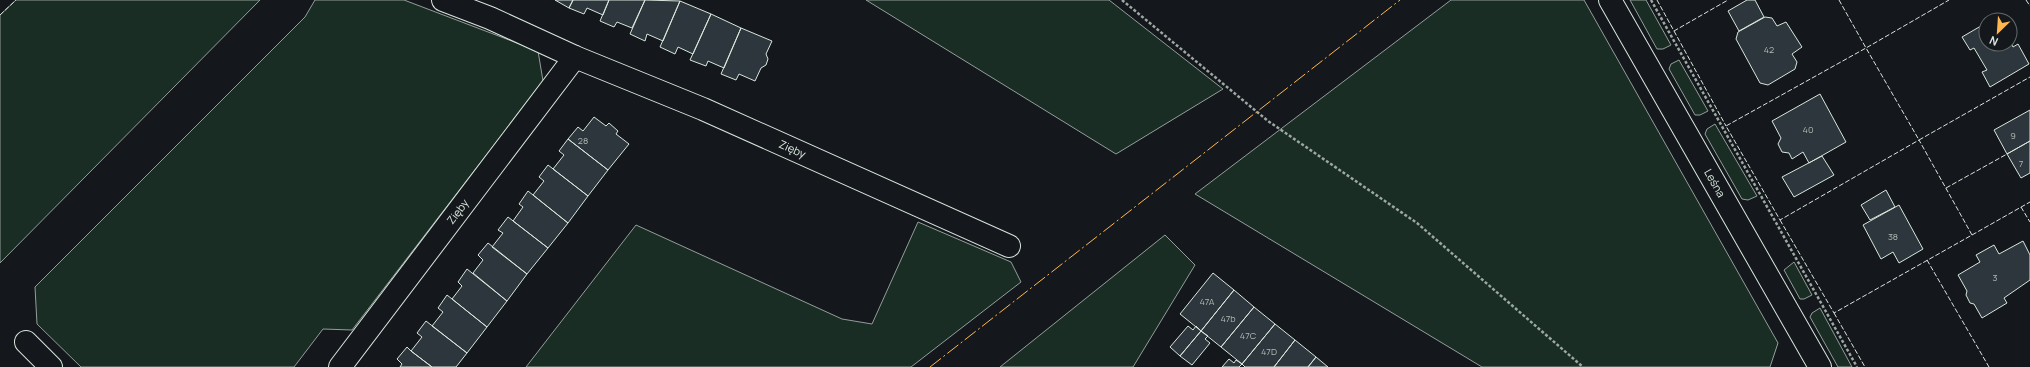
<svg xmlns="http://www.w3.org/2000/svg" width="2030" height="367" font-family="Manrope,sans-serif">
<rect width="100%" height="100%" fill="#14181c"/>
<path fill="#1a2d24" stroke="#939e99" d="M16,0H260L0,263V15Z
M315,0H404L538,51L543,81L352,330L323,329L294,367H81L37,324L35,287L305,17Z
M866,0H1109L1223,89L1116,154Z
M1451,0H1584L1778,343L1770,367H1482L1195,194Z
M1630,0H1646L1671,45L1663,49H1657Z
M1679,60L1708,111L1700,115H1695L1669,69L1671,64Z
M1715,124L1757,196L1748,200L1742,199L1705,134L1707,129Z
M918,222L1011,262L1021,282L911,367H526L636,225L842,319L872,324Z
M1165,235L1195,265L1133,367H1000Z
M1794,262L1812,295L1804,299H1800L1784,270Z
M1820,308L1852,367H1838L1810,317L1812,313Z"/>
<path fill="#2c363c" stroke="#d8e6dc" d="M555,0H573L569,8Z
M573,0H609L603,15L587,8L584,14L569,8Z
M609,0H645L632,28L617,22L614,27L600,21Z
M645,0L680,1L663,41L647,34L645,41L630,34Z
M1747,0H1755L1764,17L1739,31L1728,11Z
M680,1L711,14L693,54L678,47L675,54L660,47Z
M711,14L741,28L724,68L708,61L706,66L690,60Z
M1765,17L1772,18L1777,26L1786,22L1802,47L1792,54L1797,62L1795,69L1768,85L1760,83L1736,39L1738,32Z
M1986,23V44H2010V41L2013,47L2018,44L2029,64L1990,87L1982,72L1987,70L1974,48L1970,50L1962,37Z
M741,28L772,41L766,54L768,59L766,65L761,68L755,81L739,74L736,80L721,74Z
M1820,94L1846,142L1809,163L1803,152L1792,159L1789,153L1782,152L1778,144L1781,138L1772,121Z
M2030,110V141L2007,154L1994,130Z
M594,117L606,126L609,123L618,131L616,134L629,144L608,170L568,139L578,127L583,131Z
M568,139L608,170L588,196L553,169L564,155L559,151Z
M2030,141V173L2021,178L2007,154Z
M1822,156L1834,175L1794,197L1782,177Z
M548,165L588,196L568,223L533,195L544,181L539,177Z
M1886,190L1895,207L1870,220L1861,205Z
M528,191L568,223L548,248L513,221L523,207L519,204Z
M1899,205L1923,249L1899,263L1893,252L1881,259L1863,225Z
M508,217L548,248L527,274L492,247L503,233L498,230Z
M2023,241L2030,255V280L2004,298L2007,303L1982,318L1974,304L1970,303L1966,295L1967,291L1958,275L1980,262L1976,255L1994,245L1999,254Z
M488,243L527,274L507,301L473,273L483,260L478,255Z
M467,269L507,301L487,327L452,299L462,286L458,282Z
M1213,273L1234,290L1201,331L1180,314Z
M1234,290L1254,307L1221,347L1201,331Z
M447,295L487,327L467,353L432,326L443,312L438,308Z
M1254,307L1275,324L1242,364L1221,347Z
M426,321L467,353L456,367H432L411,351L422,337L417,333Z
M1275,324L1295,340L1274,367H1245L1242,364Z
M1188,326L1193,330L1196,326L1201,331L1180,356L1170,347Z
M1201,331L1208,336L1205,339L1210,343L1192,365L1180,356Z
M1295,340L1316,357L1308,367H1274Z
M407,347L411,351L432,367H400L402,364L397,359Z
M1316,357L1328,367H1308Z
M1229,359L1234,363L1236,360L1242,364L1239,367H1222Z"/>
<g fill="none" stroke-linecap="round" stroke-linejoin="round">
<defs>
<g id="minor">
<path id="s1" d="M443,0L490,18L575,57L703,109L1009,246"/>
<path id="s2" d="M1610,0L1820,367"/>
<path d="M26,342L51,367"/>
<path id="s3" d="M340,367L575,57"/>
</g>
</defs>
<use href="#minor" stroke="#d8e6dc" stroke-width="24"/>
<path stroke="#9da8a2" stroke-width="2.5" stroke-dasharray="3 2" stroke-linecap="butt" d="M1122,0L1268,121L1417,223L1583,367
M1651,0L1857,367"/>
<use href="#minor" stroke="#14181c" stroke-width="22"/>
<path stroke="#d8e6dc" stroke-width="1" stroke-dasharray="5 2" stroke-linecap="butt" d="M1657,0L1674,31L1728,0
M1839,0L1866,48L1949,0
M2026,0L2030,6
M0,15L16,0
M1674,31L1726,126
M1946,188L2007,154
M2021,207L2030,222
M1780,220L1834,313L1972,235L1919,140L1780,220L1726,126L1866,48L1919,140L2030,77
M1972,235L2030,202
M1927,260L1989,367
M1834,313L1865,367"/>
<path stroke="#ffb74d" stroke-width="1" stroke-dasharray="14 3 2 3" stroke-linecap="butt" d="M930,367L1400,0"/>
</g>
<g text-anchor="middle" stroke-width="3" stroke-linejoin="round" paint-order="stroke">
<g font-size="9" fill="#adbab4">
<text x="1769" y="53">42</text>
<text x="1808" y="133">40</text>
<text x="2013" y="139">9</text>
<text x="583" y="144">28</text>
<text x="2021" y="167">7</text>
<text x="1893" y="240">38</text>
<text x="1995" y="281">3</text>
<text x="1207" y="305">47A</text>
<text x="1228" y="322">47b</text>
<text x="1248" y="339">47C</text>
<text x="1269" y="355">47D</text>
</g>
<g font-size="11" fill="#d8e6dc" stroke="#14181c">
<text dy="4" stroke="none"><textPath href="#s1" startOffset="380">Zięby</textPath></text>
<text dy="4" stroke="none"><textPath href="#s2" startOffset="211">Leśna</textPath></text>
<text dy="4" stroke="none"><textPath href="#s3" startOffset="195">Zięby</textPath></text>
</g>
</g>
<g transform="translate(1998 32) rotate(205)"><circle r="19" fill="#14181c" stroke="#626a69"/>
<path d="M0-3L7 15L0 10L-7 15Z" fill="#ffb74d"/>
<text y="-6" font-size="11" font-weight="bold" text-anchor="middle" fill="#d8e6dc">N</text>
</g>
</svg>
